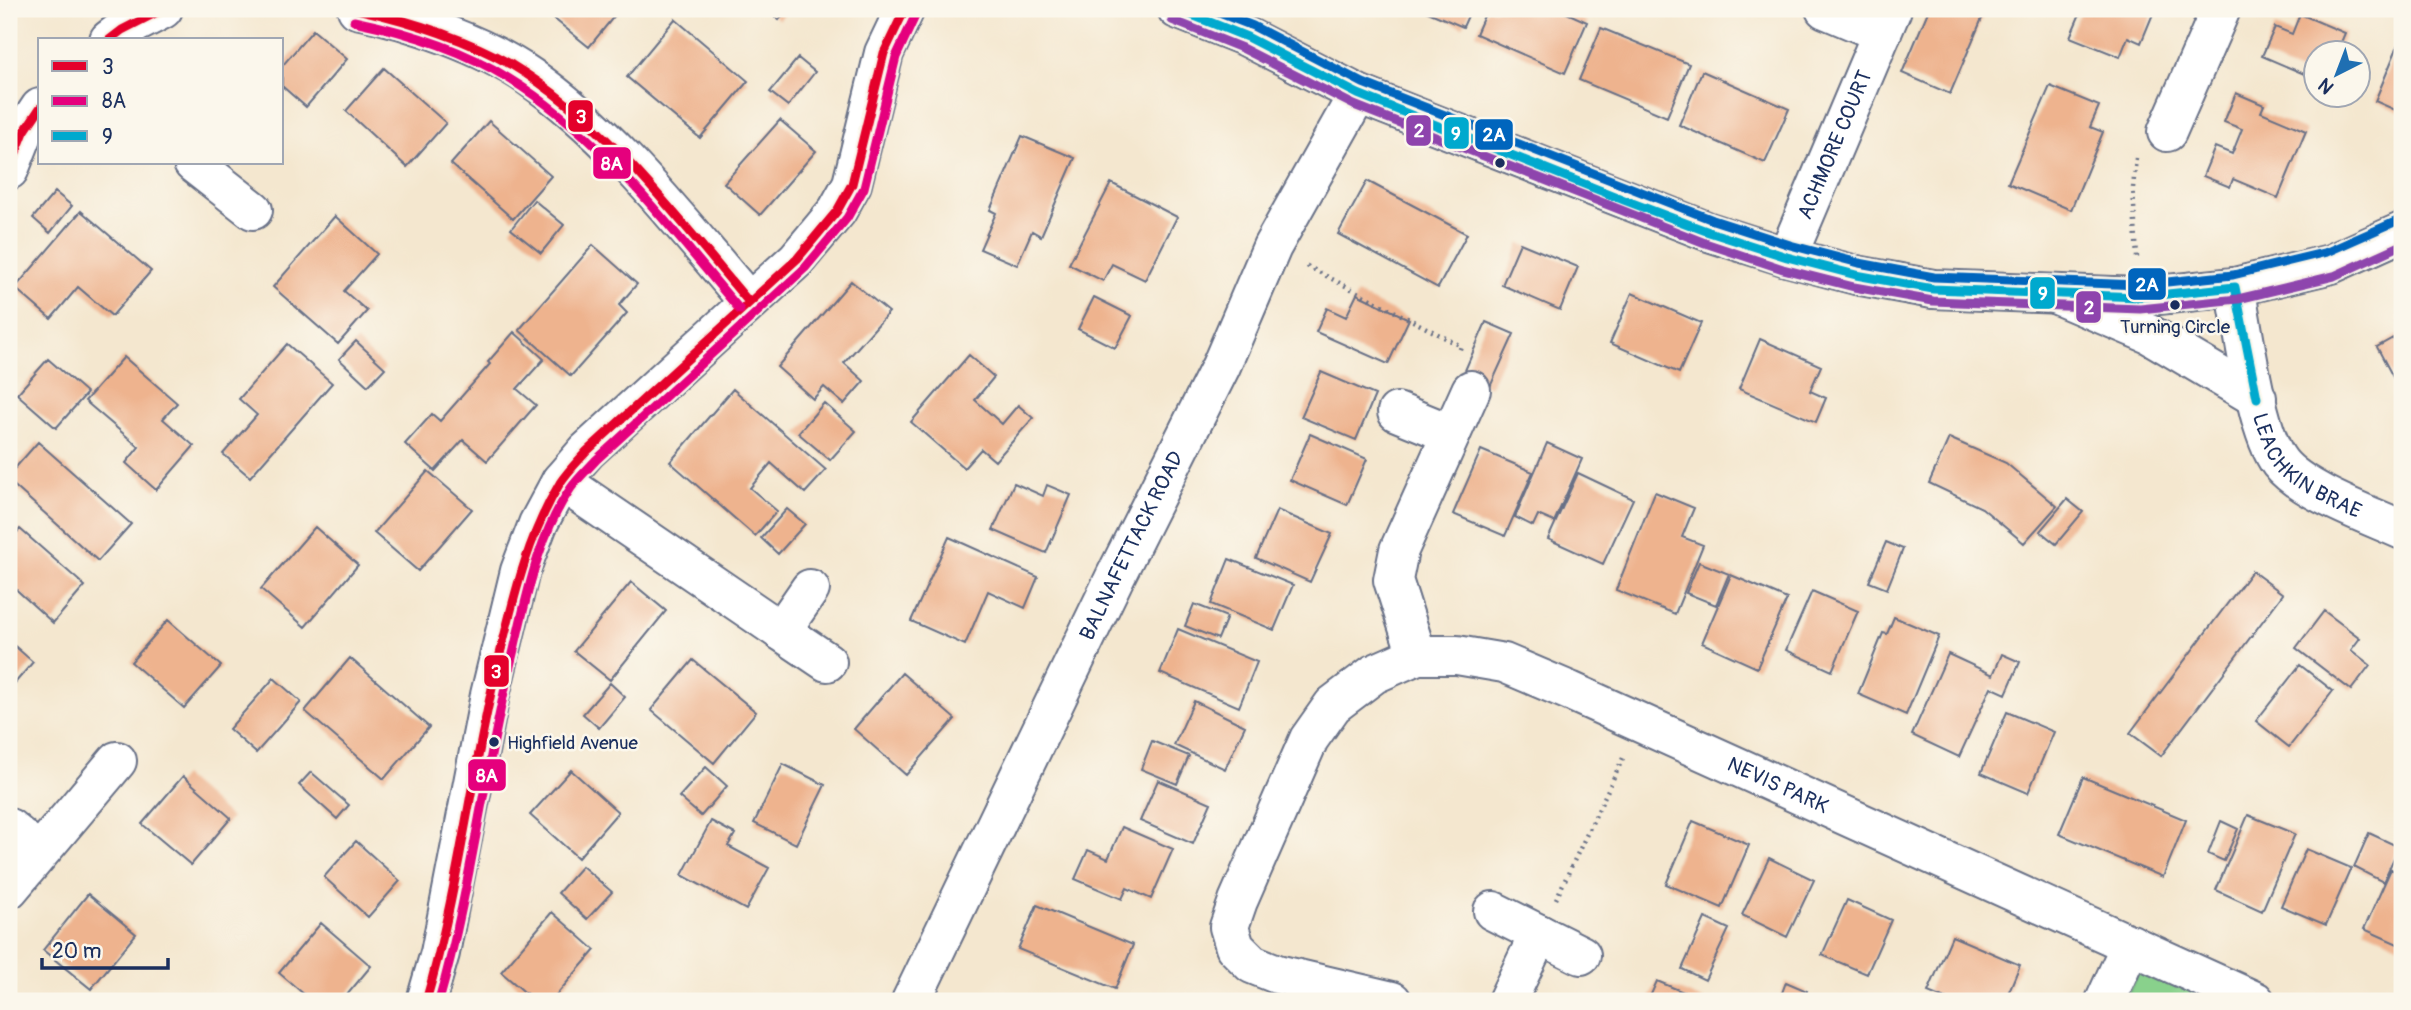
<svg xmlns="http://www.w3.org/2000/svg" width="2411" height="1010" font-family="Pangolin,sans-serif">
<rect width="100%" height="100%" fill="#fbf7ec"/>
<filter id="ink" filterUnits="userSpaceOnUse"><feTurbulence type="fractalNoise" baseFrequency=".0143" numOctaves="2"/><feDisplacementMap in="SourceGraphic" scale="14" xChannelSelector="R" yChannelSelector="G"/><feConvolveMatrix kernelMatrix="1 2 1 2 8 2 1 2 1" color-interpolation-filters="sRGB"/></filter>
<filter id="wash" filterUnits="userSpaceOnUse"><feTurbulence type="fractalNoise" baseFrequency=".00686" numOctaves="4" result="noise"/><feDisplacementMap in="SourceGraphic" scale="28" xChannelSelector="R" yChannelSelector="G"/><feGaussianBlur stdDeviation="1.57" result="paint"/><feColorMatrix in="noise" values="0 0 0 0 0 0 0 0 0 0 0 0 0 0 0 0 0 1.4 0 .05"/><feComposite in="paint" operator="in"/></filter>
<g filter="url(#wash)">
<rect width="100%" height="100%" fill="#f4e7cf"/>
<path fill="#89d18c" stroke="#528075" stroke-width="2" d="M2138,970L2188,985L2229,1001H2124Z"/>
<g id="blocks">
<path fill="#eeb38e" d="M542,9H620L589,47Z
M766,9H788L779,20Z
M1421,9H1471L1463,27Z
M1487,9H1558L1587,22L1565,73L1476,34Z
M1929,9H1986L1950,94L1902,73Z
M2082,9H2155L2141,43L2128,37L2120,57L2070,37Z
M2300,14L2345,33L2337,52H2316V79L2262,56L2275,27L2292,34Z
M675,19L748,81L700,138L627,77Z
M1601,28L1689,64L1667,117L1579,80Z
M313,30L347,59L306,107L282,86V66Z
M2402,36V113L2375,101Z
M798,58L815,72L788,106L770,92Z
M384,68L446,123L407,167L346,111Z
M1702,71L1789,109L1765,163L1679,125Z
M2050,86L2099,106L2090,127L2103,132L2071,210L2008,183Z
M2236,93L2264,105L2261,112L2306,131L2278,198L2233,179L2230,187L2203,176L2215,147L2232,154L2242,129L2224,122Z
M780,120L816,151L760,215L724,183Z
M489,121L551,176L513,219L451,164Z
M1022,136L1075,158L1041,236L1032,231L1017,265L980,249L996,213L990,210Z
M1367,181L1467,234L1438,288L1338,234Z
M1111,183L1177,217L1145,280L1112,264L1103,281L1069,264Z
M55,192L72,206L50,233L33,218Z
M534,200L564,225L541,253L511,229Z
M81,211L151,271L112,316L78,287L51,319L15,288Z
M335,216L377,254L344,291L367,311L338,344L273,287Z
M1520,243L1578,267L1560,310L1502,285Z
M593,245L637,284L619,305L627,313L571,376L519,330Z
M851,281L889,312L844,363L864,381L844,404L824,387L813,399L777,367Z
M1632,293L1701,323L1679,373L1610,343Z
M1357,294L1409,319L1388,364L1316,332L1327,308L1346,317Z
M1094,297L1132,316L1115,348L1078,329Z
M1486,322L1514,334L1490,387L1463,375Z
M514,332L544,359L517,389L536,405L487,461L463,440L435,471L405,444L432,414L440,421L490,364L488,362Z
M2402,333V394L2377,347Z
M1760,339L1821,366L1810,391L1826,398L1816,422L1739,389Z
M356,341L385,368L368,386L339,359Z
M287,344L332,383L250,477L223,454L257,415L239,399Z
M969,355L994,377L975,400L1002,424L1018,405L1033,418L995,461L981,449L964,468L911,422Z
M124,357L177,403L163,419L194,446L156,490L126,463L139,447L85,401Z
M48,359L87,393L56,428L17,394Z
M1321,372L1375,395L1356,440L1301,417Z
M733,389L826,470L805,493L771,463L750,488L777,511L755,536L670,462Z
M824,403L856,431L830,460L798,433Z
M1310,434L1367,459L1347,505L1290,480Z
M1949,438L2006,463L2057,506L2024,543L1982,508L1929,483Z
M38,442L131,524L98,561L9,481V475Z
M1547,443L1582,459L1554,522L1538,515L1533,526L1515,517Z
M1481,450L1533,472L1505,536L1453,514Z
M428,471L472,509L418,571L374,533Z
M1578,473L1633,499L1603,564L1548,539Z
M1014,483L1043,496L1047,485L1071,495L1046,553L993,530Z
M1655,492L1694,508L1682,537L1703,545L1675,614L1616,590Z
M2067,499L2083,512L2056,544L2040,531Z
M787,509L805,524L778,554L761,538Z
M1277,510L1332,534L1310,582L1256,558Z
M315,527L358,565L305,627L261,589Z
M20,529L85,586L53,623L9,583V541Z
M949,537L1038,577L1025,608L988,591L965,645L911,621Z
M1886,542L1903,549L1887,589L1869,582Z
M1229,559L1293,585L1274,630L1211,604Z
M1699,562L1729,574L1716,605L1686,593Z
M2252,571L2283,594L2161,756L2130,733Z
M1731,575L1787,599L1757,668L1702,643Z
M631,582L666,611L610,680L574,651Z
M1812,591L1858,611L1832,671L1786,650Z
M1194,604L1227,617L1218,639L1185,626Z
M2324,611L2360,638L2351,650L2370,665L2351,690L2296,648Z
M1894,617L1939,636L1906,715L1858,694L1883,633L1887,634Z
M168,620L221,666L184,708L131,662Z
M1178,629L1257,662L1239,707L1160,673Z
M9,641L33,662L9,690Z
M1948,654L1993,675L2002,654L2020,662L2006,694L1991,687L1959,757L1912,735Z
M350,658L429,727L384,779L305,711Z
M693,660L756,712L714,763L651,710Z
M2300,665L2333,691L2289,747L2256,721Z
M902,673L955,719L906,775L854,729Z
M274,678L301,702L256,753L229,729Z
M610,683L625,697L599,728L583,714Z
M1194,701L1245,726L1225,769L1174,745Z
M2007,712L2054,732L2028,793L1981,773Z
M1152,741L1189,756L1177,784L1141,769Z
M783,764L825,785L796,844L754,823Z
M706,767L727,786L701,816L679,797Z
M571,770L618,812L578,858L530,815Z
M311,772L349,805L337,819L299,785Z
M183,776L231,818L191,865L142,824Z
M2083,777L2186,820L2163,877L2059,834Z
M1158,780L1211,803L1193,844L1140,821Z
M2248,815L2295,834L2262,911L2216,890Z
M711,821L735,834L728,846L769,868L746,910L682,875Z
M1693,821L1749,845L1722,908L1666,884Z
M2221,821L2238,829L2224,861L2208,854Z
M1122,827L1173,849L1151,899L1127,888L1122,899L1075,879L1088,850L1108,859Z
M2369,833L2399,847L2383,882L2354,867Z
M356,841L400,881L368,917L324,877Z
M2306,849L2351,868L2326,925L2281,906Z
M1769,858L1814,880L1787,937L1742,915Z
M582,866L612,892L587,919L558,893Z
M2391,869L2402,875V946L2364,929Z
M88,894L136,934L91,989L43,950Z
M1847,900L1891,920L1867,974L1822,955Z
M1037,905L1133,945L1115,989L1018,949Z
M552,912L595,950L551,1001H535L501,972Z
M1705,918L1729,929L1705,980L1682,969Z
M321,923L371,966L342,1001H312L279,973Z
M1952,936L2020,965L2005,1001H1950L1928,992Z
M1657,981L1705,1001H1648Z
M1786,982L1807,991L1803,1001H1779Z"/>
</g>
</g>
<g filter="url(#ink)">
<use href="#blocks" fill-opacity="0" stroke="#676f86" stroke-width="2"/>
<g fill="none" stroke-linecap="round" stroke-linejoin="round">
<defs>
<g id="minor">
<path d="M357,9C410,19 486,46 530,77C616,137 681,224 749,302"/>
<path d="M1825,9L1882,33"/>
<path d="M109,40L122,30L163,9"/>
<path d="M2167,132L2221,9"/>
<path d="M193,163L253,210"/>
<path d="M9,170L24,132L40,108"/>
<path id="s1" d="M1787,257L1892,9"/>
<path id="s2" d="M2235,287C2244,330 2255,430 2280,463C2302,491 2369,515 2402,530"/>
<path d="M2057,295L2149,334L2257,398"/>
<path d="M1397,412L1451,434"/>
<path d="M561,481L781,631L810,589"/>
<path d="M781,631L827,662"/>
<path d="M1417,655L1393,580L1399,550L1471,390"/>
<path d="M9,828L38,852"/>
<path d="M9,889L117,761"/>
<path d="M1493,911L1581,955"/>
<path d="M426,1001L440,953L490,695L520,571L538,524L561,481L587,451L797,259L837,211L852,184L884,53L905,9"/>
<path id="s3" d="M911,1001L1115,577L1221,366L1272,247L1358,94"/>
<path id="s4" d="M1392,1001L1277,974L1252,964L1235,947L1229,927L1238,901L1309,739L1333,705L1374,674L1417,655H1457L1504,663L1570,691L2255,1001"/>
<path d="M1507,1001L1539,934"/>
<path d="M2105,1001L2131,944"/>
</g>
<path id="tertiary" d="M1177,9L1247,37L1358,94L1709,232L1787,257L1856,275L1933,289L2139,297L2235,287L2331,264L2402,232"/>
</defs>
<use href="#minor" stroke="#676f86" stroke-width="42"/>
<use href="#tertiary" stroke="#676f86" stroke-width="42"/>
<path stroke="#676f86" stroke-width="4.5" stroke-dasharray="2 5" stroke-linecap="butt" d="M2136,158L2133,188L2137,258
M1307,266L1461,346L1459,352
M1556,899L1623,758"/>
<use href="#minor" stroke="#fff" stroke-width="38"/>
<use href="#tertiary" stroke="#fff" stroke-width="38"/>
<defs>
<path id="bus-1" d="M357,9C411,21 464,38 512,65C606,121 679,220 749,302
M109,40L122,30L163,9
M9,170L24,132L40,108
M426,1001C459,889 471,772 499,658C514,597 527,538 560,483C567,472 578,461 587,451L797,259L837,211L852,184L884,53L905,9"/>
<path id="bus-2" d="M354,21C407,32 462,49 508,78C602,135 670,228 740,310
M439,1001C471,889 484,771 512,658C526,600 537,537 571,488C578,478 588,469 596,460L805,268L847,218L864,188L896,57L916,14"/>
<path id="bus-3" d="M1177,9L1247,37L1358,94L1624,200L1709,232L1787,257L1856,275L1933,289L2139,297L2235,287L2257,398"/>
<path id="bus-4" d="M1172,20L1242,48L1354,105L1705,243L1783,269L1854,287L1933,301L2140,309L2238,299L2334,276L2402,245"/>
<path id="bus-5" d="M1209,9L1253,26L1363,83L1713,220L1790,245L1859,263L1934,277L2139,285L2233,275L2327,252L2397,221"/>
</defs>
<use href="#bus-1" stroke="#fbf7ec" stroke-width="14"/>
<use href="#bus-2" stroke="#fbf7ec" stroke-width="14"/>
<use href="#bus-3" stroke="#fbf7ec" stroke-width="14"/>
<use href="#bus-4" stroke="#fbf7ec" stroke-width="14"/>
<use href="#bus-5" stroke="#fbf7ec" stroke-width="14"/>
<use href="#bus-1" stroke="#e4002b" stroke-width="9"/>
<use href="#bus-2" stroke="#e5007d" stroke-width="9"/>
<use href="#bus-3" stroke="#00a9ce" stroke-width="9"/>
<use href="#bus-4" stroke="#8e44ad" stroke-width="9"/>
<use href="#bus-5" stroke="#0065bd" stroke-width="9"/>
</g>
</g>
<g fill="#1b2f5e" stroke="#fbf7ec" stroke-width="2.5">
<circle cx="1500" cy="163" r="6"/>
<circle cx="2175" cy="305" r="6"/>
<circle cx="494" cy="742" r="6"/>
</g>
<g text-anchor="middle" stroke-width="5" stroke-linejoin="round" paint-order="stroke">
<g font-size="19" fill="#1b2f5e" stroke="#fbf7ec">
<text x="2175" y="333">Turning Circle</text>
<text x="507" y="749" text-anchor="start">Highfield Avenue</text>
</g>
<g font-size="21" fill="#1b2f5e" stroke="#fbf7ec">
<text dy="7" stroke="none"><textPath href="#s1" startOffset="122">ACHMORE COURT</textPath></text>
<text dy="7" stroke="none"><textPath href="#s2" startOffset="203">LEACHKIN BRAE</textPath></text>
<text dy="7" stroke="none"><textPath href="#s3" startOffset="506">BALNAFETTACK ROAD</textPath></text>
<text dy="7" stroke="none"><textPath href="#s4" startOffset="922">NEVIS PARK</textPath></text>
</g>
</g>
<g stroke="#fbf7ec" stroke-width="2.5">
<rect x="567" y="99" width="27" height="34" rx="7" fill="#e4002b"/>
<rect x="1405" y="114" width="27" height="33" rx="7" fill="#8e44ad"/>
<rect x="1443" y="116" width="27" height="34" rx="7" fill="#00a9ce"/>
<rect x="1474" y="118" width="40" height="33" rx="7" fill="#0065bd"/>
<rect x="592" y="146" width="40" height="34" rx="7" fill="#e5007d"/>
<rect x="2127" y="267" width="40" height="34" rx="7" fill="#0065bd"/>
<rect x="2029" y="276" width="27" height="34" rx="7" fill="#00a9ce"/>
<rect x="2075" y="290" width="27" height="34" rx="7" fill="#8e44ad"/>
<rect x="483" y="654" width="27" height="34" rx="7" fill="#e4002b"/>
<rect x="467" y="758" width="40" height="34" rx="7" fill="#e5007d"/>
</g>
<g font-size="19" text-anchor="middle" font-weight="bold" fill="#fff">
<text x="581" y="123">3</text>
<text x="1419" y="137">2</text>
<text x="1456" y="140">9</text>
<text x="1494" y="141">2A</text>
<text x="612" y="170">8A</text>
<text x="2147" y="291">2A</text>
<text x="2043" y="300">9</text>
<text x="2089" y="314">2</text>
<text x="496" y="678">3</text>
<text x="487" y="782">8A</text>
</g>
<rect width="2411" height="1010" fill="none" stroke="#fbf7ec" stroke-width="35"/>
<rect x="38" y="38" width="245" height="126" fill="#fbf7ec" stroke="#a1a7b3" stroke-width="2"/>
<rect x="52" y="61" width="35" height="10" fill="#e4002b" stroke="#a1a7b3" stroke-width="2"/>
<text x="102" y="74" font-size="21" fill="#1b2f5e">3</text>
<rect x="52" y="96" width="35" height="10" fill="#e5007d" stroke="#a1a7b3" stroke-width="2"/>
<text x="102" y="108" font-size="21" fill="#1b2f5e">8A</text>
<rect x="52" y="131" width="35" height="10" fill="#00a9ce" stroke="#a1a7b3" stroke-width="2"/>
<text x="102" y="144" font-size="21" fill="#1b2f5e">9</text>
<g transform="translate(2337 74) rotate(222)"><circle r="33" fill="#fbf7ec" stroke="#a1a7b3" stroke-width="2"/>
<path d="M0-5L12 26L0 18L-12 26Z" fill="#1f6fb2"/>
<text y="-10" font-size="19" font-weight="bold" text-anchor="middle" fill="#1b2f5e">N</text>
</g>
<path d="M42 958v10h126v-10" fill="none" stroke="#1b2f5e" stroke-width="3.5"/>
<text x="52" y="958" font-size="21" fill="#1b2f5e" stroke="#fbf7ec" stroke-width="5" paint-order="stroke">20 m</text>
</svg>
